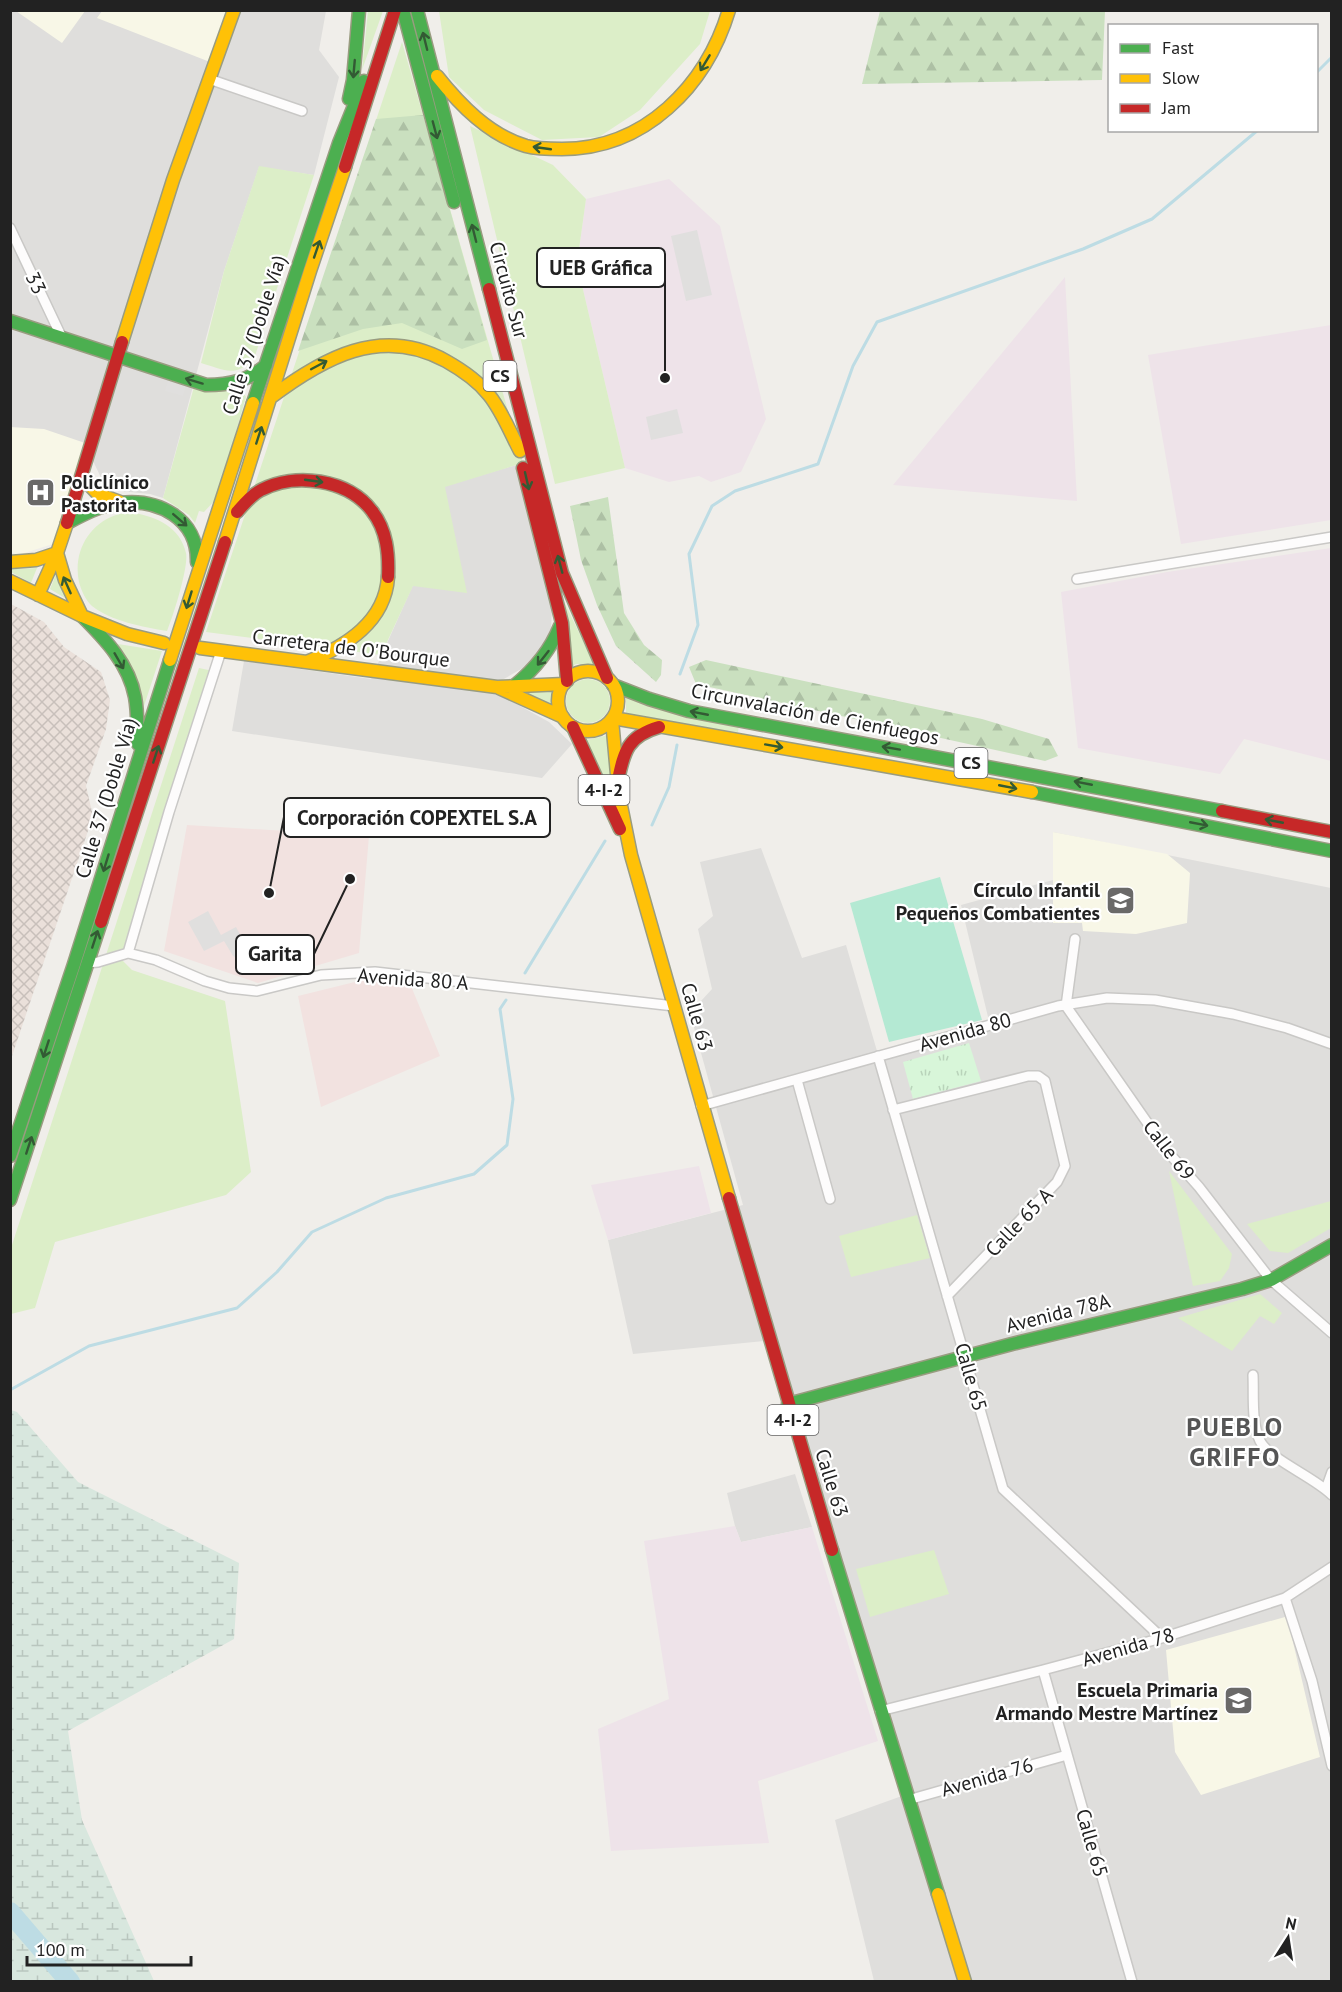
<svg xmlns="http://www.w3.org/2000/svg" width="1342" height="1992" font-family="'PT Sans',sans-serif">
<defs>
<pattern id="military-cross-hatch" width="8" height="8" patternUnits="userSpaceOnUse" patternTransform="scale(1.5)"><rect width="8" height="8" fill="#eae0da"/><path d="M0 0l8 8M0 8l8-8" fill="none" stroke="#c8c0bb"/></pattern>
<pattern id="forest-firs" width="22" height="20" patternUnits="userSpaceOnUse" patternTransform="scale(1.5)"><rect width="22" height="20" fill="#cae0bf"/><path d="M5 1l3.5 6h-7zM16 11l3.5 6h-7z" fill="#adc0a4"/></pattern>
<pattern id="wetland-marsh" width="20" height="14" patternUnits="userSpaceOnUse" patternTransform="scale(1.5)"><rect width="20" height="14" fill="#d8e7de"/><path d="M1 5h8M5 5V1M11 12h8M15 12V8" fill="none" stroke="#b9c6be"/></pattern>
<pattern id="park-tufts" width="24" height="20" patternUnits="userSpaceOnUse" patternTransform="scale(1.5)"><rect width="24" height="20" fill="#d8f6d9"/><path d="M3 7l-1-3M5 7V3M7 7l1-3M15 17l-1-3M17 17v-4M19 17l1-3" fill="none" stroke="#b9d3ba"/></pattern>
</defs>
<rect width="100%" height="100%" fill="#f0eeea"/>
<path fill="#dfdedc" d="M10,11H326L319,50L339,77L314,175L259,167L224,271L163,498L150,494L110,490L104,484L85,444L56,543L10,552Z
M523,463L552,609L551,629L544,649L523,668L488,688L549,722L572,744L542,778L232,731L244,661L371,679L413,585L445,486Z
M1053,832L1331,888V1981H874L835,1820L913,1792L774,1340L633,1354L608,1240L743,1205L690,1013L712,989L698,929L713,916L700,862L761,848L802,958L846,945L877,1051L989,1021L961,905L1053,880Z
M795,1474L812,1527L741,1542L735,1526L727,1493Z"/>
<path fill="#f2e2e0" d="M187,825L369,836L359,953L258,983L164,951Z
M371,978L411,986L440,1056L321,1107L298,996Z"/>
<path fill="#eee3e9" d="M669,179L720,226L766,419L741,472L711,482L699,476L669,482L625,468L577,264L586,199Z
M1065,277L1077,501L893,485Z
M1331,325V520L1181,544L1148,355Z
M1331,548V761L1244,739L1220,774L1078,748L1061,592L1167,572Z
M699,1166L711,1213L608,1240L591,1185Z
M735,1526L741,1542L812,1527L878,1741L758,1781L769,1843L611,1851L598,1729L669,1699L644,1541Z"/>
<path fill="#f8f7e7" d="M16,11H85L62,43Z
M102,11H227L210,62L97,18Z
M10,427L44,429L85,443L56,543L18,555L11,552Z
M1053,832L1167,854L1190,873L1187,923L1136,934L1083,931L1082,923H1053Z
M1285,1617L1289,1625L1320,1757L1201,1795L1175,1752L1166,1650Z"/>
<path fill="url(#military-cross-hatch)" d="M11,604L44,622L64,647L101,672L110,700L106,729L86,786L93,816L11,1059Z"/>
<path fill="#dceec8" d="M368,11H383L362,70Z
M439,11H710L700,44L640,110L599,137L542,140L484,110L449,77Z
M402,42L523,463L445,487L467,593L413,586L381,655L206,632Z
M470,126L553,165L586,199L577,264L625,468L555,484Z
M259,166L314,175L254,359C234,378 225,370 201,363L224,271Z
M194,387H240L246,397L217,498L204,512L199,511L195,523L189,515L163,498Z
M134,513C157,517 180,527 186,553C189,566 173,617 167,631C143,627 111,621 92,606C86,601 81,590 79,582C73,554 87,525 116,515C121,513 128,513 134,513Z
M10,568L18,569L37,568L31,583L11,572Z
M57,572L65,598L50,589Z
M561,595L594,664H576L569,668Z
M118,644L162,651L143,709Z
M199,668L213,671L122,960L132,970L225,1001L251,1172L226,1195L55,1242L35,1308L11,1314V1248Z
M566 701a22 22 0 1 1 44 0a22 22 0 1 1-44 0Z
M552,686V708L517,691Z
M626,695L739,726L738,732L626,718Z
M609,735L613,794L586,740Z
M1169,1171L1232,1254L1229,1268L1220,1281L1193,1286Z
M1331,1201V1228L1288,1253L1270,1251L1247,1224Z
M917,1215L930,1258L851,1277L839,1236Z
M1260,1294L1282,1313L1274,1324L1260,1316L1232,1351L1178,1318Z
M934,1550L949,1594L870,1617L856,1569Z"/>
<path fill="url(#forest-firs)" d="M880,11H1105L1102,80L862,84Z
M423,115L487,340L462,349L402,323L363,329L298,351L376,119Z
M608,497L624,613L644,645L662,660L661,675L656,682L616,646L597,605L581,560L570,506Z
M706,660L982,719L1049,739L1058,756L1045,761L696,684L689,667Z"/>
<path fill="url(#wetland-marsh)" d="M11,1410L17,1412L78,1482L239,1563L234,1639L68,1731L82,1820L154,1981H11Z"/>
<path fill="url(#park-tufts)" d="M969,1043L981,1081L913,1099L903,1062Z"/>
<path fill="#b4e9d3" d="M940,877L982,1020L889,1042L850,903Z"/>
<path fill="#e0dfde" d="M697,230L712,295L686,301L671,236Z
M170,373L188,379L183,396L165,391Z
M677,409L683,433L651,440L646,417Z
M208,911L221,935L236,927L252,957L243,962L233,956L224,941L204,951L188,922Z"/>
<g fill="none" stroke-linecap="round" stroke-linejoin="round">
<path stroke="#bddce4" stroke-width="3" d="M1316,73L1332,57
M680,674L698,625L689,554L712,506L735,491L818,464L853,366L877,322L1083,249L1152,219L1258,130
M652,825L669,787L677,745
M525,973L605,841
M10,1390L89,1346L237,1308L277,1272L312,1232L386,1198L474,1174L507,1145L513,1099L500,1009L506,1000"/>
<path stroke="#bddce4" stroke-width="20" d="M10,1912L70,1982"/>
<defs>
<path id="street" d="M209,79L302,111
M10,228L62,338
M1077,579L1332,537
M1075,939L1066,1006L1167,1151L1199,1187L1271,1280L1332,1333
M128,953L169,812L221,651
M87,963L98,962L128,953L156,960L205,981L229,988L257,991L321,975L375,972L674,1006
M878,1056L1003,1489L1162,1638
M797,1080L830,1199
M701,1106L1058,1006L1107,998L1155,1000L1233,1014L1287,1028L1332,1044
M893,1110L1028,1076H1038L1045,1081L1065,1166L1057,1182L947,1296
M1253,1375C1254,1395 1251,1422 1260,1441C1269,1459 1314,1477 1332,1495
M1326,1489L1332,1472
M1285,1598L1312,1681L1332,1766
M1043,1670L1132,1982
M880,1711L1043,1670L1162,1638L1285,1598L1332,1567
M908,1800L1067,1755"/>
<path id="fast" d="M403,10L454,202
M417,10L489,289
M349,99L353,80L359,10
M10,321L206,385C230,385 248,381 266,365
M253,403L339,143L364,81
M67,523C84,514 101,505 119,503C159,498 198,519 197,562
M82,616C105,639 129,664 135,697C138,713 137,728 138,744
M613,685L649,699L689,711L1222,811
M514,686C535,669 550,651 560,626
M1032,792L1332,851
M10,1156L74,964L170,660
M10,1200L101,922
M788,1404L1012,1344L1242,1289L1271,1280L1332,1245
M832,1550L938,1894"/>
<path id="slow" d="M437,76C460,105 489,135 526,146C537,149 550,149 562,149C645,149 706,86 729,10
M122,342L173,180L234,10
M270,398C323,358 381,325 446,361C462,370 478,381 489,395C502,411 510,432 520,451
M82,477L98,494L120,502
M67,523L57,553L65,580L82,616L127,634L164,643
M225,542L310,271L345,167
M10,562L36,560L57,553
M10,581L82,616
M38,595L57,553
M200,648L497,687L564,684
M170,660L253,403
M309,661C346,646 385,622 388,577
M558 701a30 30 0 1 1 60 0a30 30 0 1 1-60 0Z
M499,688L563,717
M613,718L1032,792
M612,720L619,796L631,855L729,1198
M938,1894L965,1982"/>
<path id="jam" d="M345,167L395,10
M489,289L562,573L607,678
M523,468L562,623L567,681
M237,512C244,504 251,495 261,490C295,472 348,479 372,511C387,530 389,554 388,577
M67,523L122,342
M573,727L620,829
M618,780C624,751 628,736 659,727
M1222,811L1332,832
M101,922L225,542
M729,1198L832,1550"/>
</defs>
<use href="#street" stroke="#c9c8c6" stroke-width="12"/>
<use href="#fast" stroke="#999c80" stroke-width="15"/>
<use href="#slow" stroke="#999c80" stroke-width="15"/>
<use href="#jam" stroke="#999c80" stroke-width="15"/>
<use href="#street" stroke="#fdfcfc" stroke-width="9"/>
<use href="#fast" stroke="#4caf50" stroke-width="12"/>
<use href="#slow" stroke="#ffc107" stroke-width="12"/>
<use href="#jam" stroke="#c62828" stroke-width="12"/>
</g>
<defs><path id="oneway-shaft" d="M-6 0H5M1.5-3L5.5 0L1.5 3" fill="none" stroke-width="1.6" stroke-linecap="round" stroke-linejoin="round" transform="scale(1.5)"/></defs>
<g stroke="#335a34">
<use href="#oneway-shaft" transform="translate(425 41) rotate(-104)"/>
<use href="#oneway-shaft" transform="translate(705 63) rotate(121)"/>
<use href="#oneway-shaft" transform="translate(354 69) rotate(95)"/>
<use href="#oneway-shaft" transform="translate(435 130) rotate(75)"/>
<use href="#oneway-shaft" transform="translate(542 148) rotate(-172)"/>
<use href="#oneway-shaft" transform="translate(474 233) rotate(-104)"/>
<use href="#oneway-shaft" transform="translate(317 249) rotate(-71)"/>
<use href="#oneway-shaft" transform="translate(319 365) rotate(-28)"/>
<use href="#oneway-shaft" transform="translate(194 381) rotate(-163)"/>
<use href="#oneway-shaft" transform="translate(259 435) rotate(-72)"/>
<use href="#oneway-shaft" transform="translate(314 481) rotate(8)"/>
<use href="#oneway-shaft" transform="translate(527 481) rotate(77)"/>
<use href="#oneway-shaft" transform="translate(180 520) rotate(41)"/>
<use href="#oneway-shaft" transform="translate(560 564) rotate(-105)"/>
<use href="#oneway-shaft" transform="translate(67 585) rotate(-114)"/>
<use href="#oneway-shaft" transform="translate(189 600) rotate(107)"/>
<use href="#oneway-shaft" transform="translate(543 658) rotate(128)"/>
<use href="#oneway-shaft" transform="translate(119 661) rotate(60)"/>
<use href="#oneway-shaft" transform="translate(699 713) rotate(-169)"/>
<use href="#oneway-shaft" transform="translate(774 746) rotate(10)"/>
<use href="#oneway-shaft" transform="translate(891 748) rotate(-170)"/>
<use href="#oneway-shaft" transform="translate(156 754) rotate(-72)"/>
<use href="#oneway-shaft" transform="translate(1083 783) rotate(-169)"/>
<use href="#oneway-shaft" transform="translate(1008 787) rotate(11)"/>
<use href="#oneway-shaft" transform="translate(1274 821) rotate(-169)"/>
<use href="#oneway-shaft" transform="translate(1199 824) rotate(11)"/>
<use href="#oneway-shaft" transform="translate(106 863) rotate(107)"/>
<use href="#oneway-shaft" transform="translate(95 939) rotate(-72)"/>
<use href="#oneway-shaft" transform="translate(46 1049) rotate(108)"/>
<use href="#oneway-shaft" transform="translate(29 1145) rotate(-72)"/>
</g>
<defs>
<symbol id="hospital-square" viewBox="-11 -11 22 22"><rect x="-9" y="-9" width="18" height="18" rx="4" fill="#6a6968" stroke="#fff"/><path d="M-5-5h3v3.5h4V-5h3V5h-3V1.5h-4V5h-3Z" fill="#fff"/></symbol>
<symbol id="school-square" viewBox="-11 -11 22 22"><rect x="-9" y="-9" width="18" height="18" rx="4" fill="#6a6968" stroke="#fff"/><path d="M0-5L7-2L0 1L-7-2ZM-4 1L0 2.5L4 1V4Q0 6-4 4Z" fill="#fff"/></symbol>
</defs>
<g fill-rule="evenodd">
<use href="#hospital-square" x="24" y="476" width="33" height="33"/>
<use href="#school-square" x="1104" y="884" width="33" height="33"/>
<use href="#school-square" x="1222" y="1684" width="33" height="33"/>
</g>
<g text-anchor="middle" stroke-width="4.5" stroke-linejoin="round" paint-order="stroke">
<g fill="#fff" stroke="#646464" stroke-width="1.5">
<rect x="483.5" y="361" width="33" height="30" rx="4.5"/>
<rect x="954.5" y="748" width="33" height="30" rx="4.5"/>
<rect x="578.5" y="775" width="51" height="30" rx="4.5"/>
<rect x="767.5" y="1405" width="51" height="30" rx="4.5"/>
</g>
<g font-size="18" font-weight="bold" fill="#222">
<text x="500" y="382">CS</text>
<text x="971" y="769">CS</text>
<text x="604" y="796">4-I-2</text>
<text x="793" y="1426">4-I-2</text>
</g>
<g font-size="20" fill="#222" stroke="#fff">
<text transform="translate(36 283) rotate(65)" y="7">33</text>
<text transform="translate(509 290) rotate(75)" y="7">Circuito Sur</text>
<text transform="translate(254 335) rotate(-72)" y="7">Calle 37 (Doble Vía)</text>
<text transform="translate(351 648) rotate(7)" y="7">Carretera de O'Bourque</text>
<text transform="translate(815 714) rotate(11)" y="7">Circunvalación de Cienfuegos</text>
<text transform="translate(106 798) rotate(-73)" y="7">Calle 37 (Doble Vía)</text>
<text transform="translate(413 979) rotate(4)" y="7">Avenida 80 A</text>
<text transform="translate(697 1017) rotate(74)" y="7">Calle 63</text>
<text transform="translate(965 1032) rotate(-16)" y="7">Avenida 80</text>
<text transform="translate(1169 1150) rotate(52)" y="7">Calle 69</text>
<text transform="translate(1019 1222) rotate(-46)" y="7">Calle 65 A</text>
<text transform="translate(1058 1313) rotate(-14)" y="7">Avenida 78A</text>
<text transform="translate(971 1377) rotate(74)" y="7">Calle 65</text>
<text transform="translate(832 1483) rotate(73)" y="7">Calle 63</text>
<text transform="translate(1128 1647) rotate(-16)" y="7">Avenida 78</text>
<text transform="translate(987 1777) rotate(-16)" y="7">Avenida 76</text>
<text transform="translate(1092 1843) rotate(74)" y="7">Calle 65</text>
</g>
<g font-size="20" font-weight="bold" fill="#222" stroke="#fff" text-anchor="end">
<text x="61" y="489" text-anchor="start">Policlínico<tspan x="61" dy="23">Pastorita</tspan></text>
<text x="1100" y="897">Círculo Infantil<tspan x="1100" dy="23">Pequeños Combatientes</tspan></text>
<text x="1218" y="1697">Escuela Primaria<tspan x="1218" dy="23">Armando Mestre Martínez</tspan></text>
</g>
<g font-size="26" font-weight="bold" letter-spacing="1.5" fill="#555" stroke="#fff">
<text x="1235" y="1436">PUEBLO<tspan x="1235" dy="30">GRIFFO</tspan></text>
</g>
</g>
<path fill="none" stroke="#222" stroke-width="2" d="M665 378L665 268M269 893L284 817M350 879L314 954"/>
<g fill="#222" stroke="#fff" stroke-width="2">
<circle cx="665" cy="378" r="6"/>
<circle cx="269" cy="893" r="6"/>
<circle cx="350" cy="879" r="6"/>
</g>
<g fill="#fff" stroke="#222" stroke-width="2">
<rect x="537" y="248" width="128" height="39" rx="6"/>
<rect x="284" y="798" width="266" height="39" rx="6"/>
<rect x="236" y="935" width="78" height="39" rx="6"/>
</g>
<g font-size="21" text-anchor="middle" font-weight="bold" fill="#222">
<text x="601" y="275">UEB Gráfica</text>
<text x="417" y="825">Corporación COPEXTEL S.A</text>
<text x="275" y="961">Garita</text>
</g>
<rect width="1342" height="1992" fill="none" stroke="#222222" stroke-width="24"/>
<rect x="1108" y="24" width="210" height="108" fill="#ffffff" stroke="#a7a7a7" stroke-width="1.5"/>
<rect x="1120" y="44" width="30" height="9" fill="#4caf50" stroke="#a7a7a7" stroke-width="1.5"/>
<text x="1162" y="54" font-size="18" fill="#222222">Fast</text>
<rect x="1120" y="74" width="30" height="9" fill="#ffc107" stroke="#a7a7a7" stroke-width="1.5"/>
<text x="1162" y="84" font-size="18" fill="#222222">Slow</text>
<rect x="1120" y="104" width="30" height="9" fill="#c62828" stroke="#a7a7a7" stroke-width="1.5"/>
<text x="1162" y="114" font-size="18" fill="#222222">Jam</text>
<g transform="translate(1288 1938) rotate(12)" stroke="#ffffff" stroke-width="4.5" paint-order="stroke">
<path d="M0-4.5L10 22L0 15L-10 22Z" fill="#222222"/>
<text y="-9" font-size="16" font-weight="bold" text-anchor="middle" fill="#222222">N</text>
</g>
<path d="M27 1956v9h164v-9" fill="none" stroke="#222222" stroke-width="3"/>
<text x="36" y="1956" font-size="18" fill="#222222" stroke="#ffffff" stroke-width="4.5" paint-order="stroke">100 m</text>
</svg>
